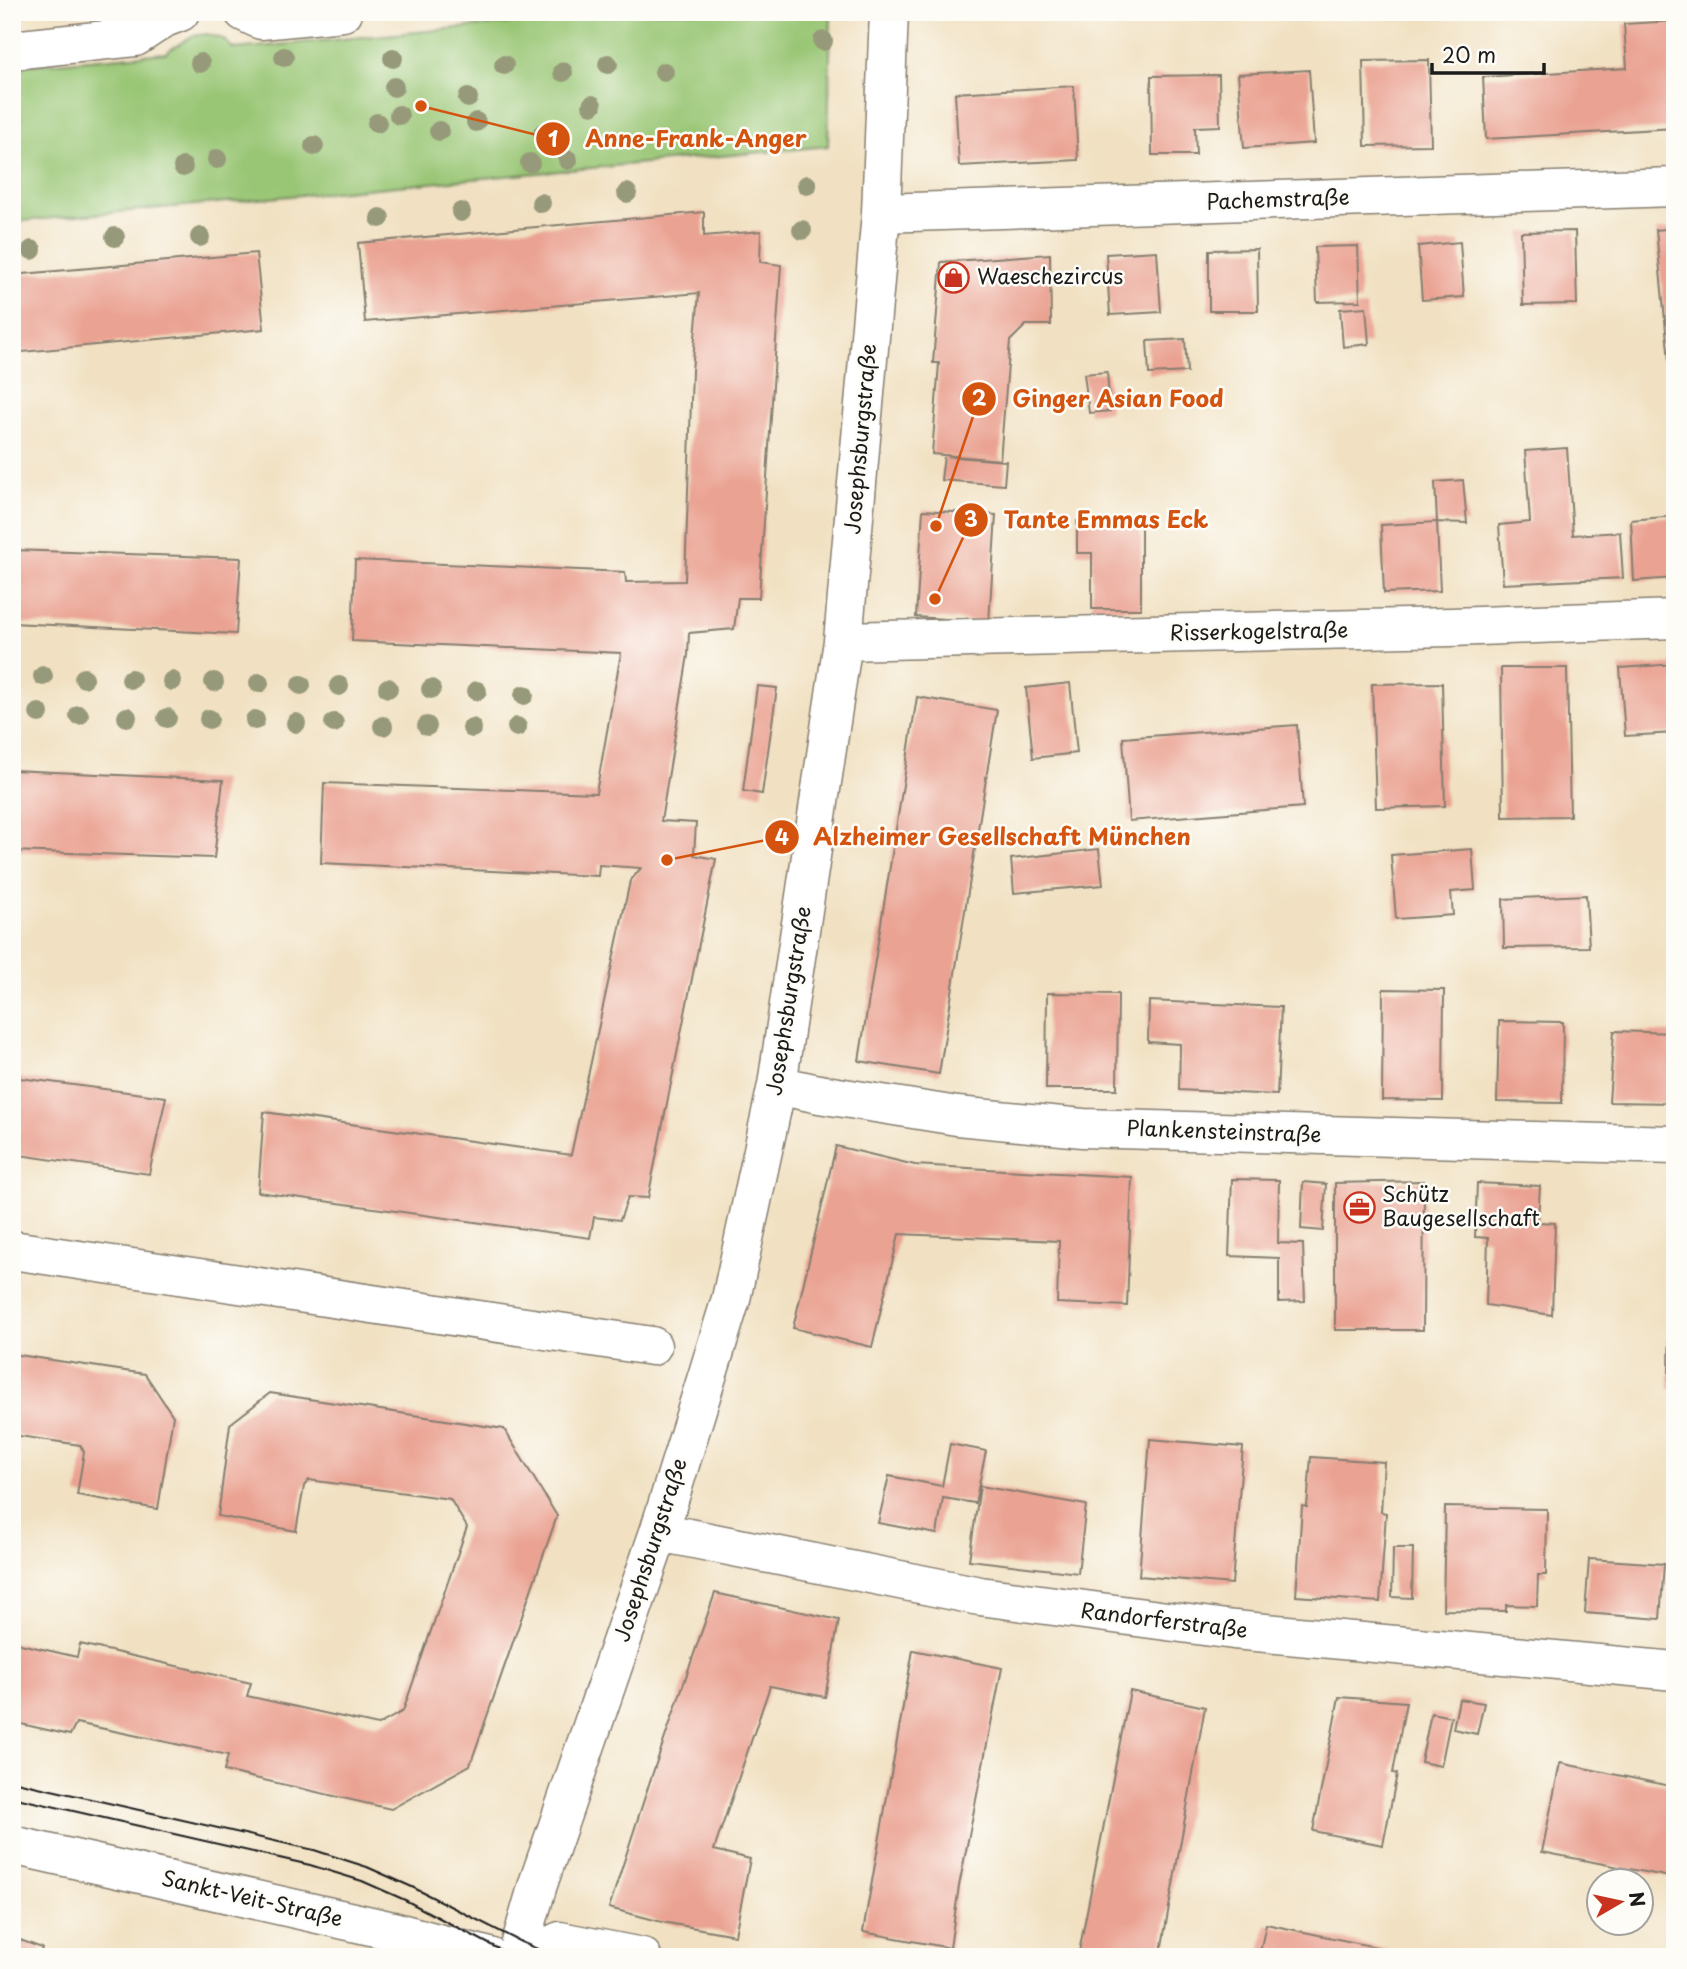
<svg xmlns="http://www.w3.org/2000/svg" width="1687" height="1969" font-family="'Playpen Sans',sans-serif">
<rect width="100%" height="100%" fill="#fdfcf7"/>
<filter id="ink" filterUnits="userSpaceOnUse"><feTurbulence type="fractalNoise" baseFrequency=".0143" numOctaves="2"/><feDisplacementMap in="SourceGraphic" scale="14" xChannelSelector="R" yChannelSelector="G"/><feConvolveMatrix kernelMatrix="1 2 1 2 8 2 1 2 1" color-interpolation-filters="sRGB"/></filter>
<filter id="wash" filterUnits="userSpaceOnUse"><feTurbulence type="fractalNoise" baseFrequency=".00686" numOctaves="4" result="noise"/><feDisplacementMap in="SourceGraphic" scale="28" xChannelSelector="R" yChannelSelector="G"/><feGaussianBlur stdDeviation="1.57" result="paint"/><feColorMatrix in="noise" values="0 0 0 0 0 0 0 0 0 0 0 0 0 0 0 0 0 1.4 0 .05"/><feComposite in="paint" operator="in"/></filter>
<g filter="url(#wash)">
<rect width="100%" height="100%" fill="#f1e1c2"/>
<path fill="#99c674" stroke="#5a7148" stroke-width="2" d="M612,12H831L828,146L12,222V67L165,53L192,36L207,34L223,39L234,49L610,14Z"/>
<g id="blocks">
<path fill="#eaa292" d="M1675,21V128L1486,139L1483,77L1627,68L1624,24Z
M1429,60L1431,145L1365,146L1363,61Z
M1309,70L1314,143L1244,148L1238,74Z
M1219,75L1220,126L1195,127L1196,155H1152L1151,76Z
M1074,86L1078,160L959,166L955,93Z
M704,212V236L761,231L760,262L781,265L759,598H738L734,629L689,633L688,655L661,821L696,823L694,855L716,859L648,1198L628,1197L620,1220L594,1217L590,1238L258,1192L264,1112L571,1155L630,881L641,868L599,865L598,876L321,863L324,783L596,793L621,653L352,641L355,560L625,572L626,582L685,581L692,371L699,293L365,322L358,243Z
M1675,228V401H1673L1656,230Z
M1575,231L1577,304L1523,305L1521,232Z
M1460,242L1464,297L1422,300L1418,246Z
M1358,246L1360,301L1317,302L1315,247Z
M1257,249L1258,311H1209V250Z
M1157,251L1161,312L1110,315L1106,254Z
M256,253L264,329L12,353V275Z
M1050,254L1051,325H1026L1010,341L1000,460L932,454L939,363H933L941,262Z
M1366,307L1369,344L1343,347L1340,309Z
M1185,339L1187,372L1149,374L1147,341Z
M1107,372L1110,411L1089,413L1084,374Z
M1567,448L1573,535L1620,532L1623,578L1503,584L1499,525L1530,522L1525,451Z
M944,456L1006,461L1004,485L941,480Z
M1463,480L1467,523L1437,522L1435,482Z
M923,510L996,515L989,622L916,617Z
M1675,516V578L1634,581L1631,520Z
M1141,520V609H1092V553H1077V521Z
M1437,522L1440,591L1384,593L1381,525Z
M12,550L241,558L236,634L12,623Z
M1675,664V733L1625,736L1620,668Z
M1501,668H1567L1570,816L1503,817Z
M1070,683L1077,753L1033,758L1026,688Z
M1442,683L1445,806L1376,808L1372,684Z
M757,686L777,688L762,794L743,791Z
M917,697L997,710L939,1074L859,1061Z
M1297,725L1303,807L1129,821L1123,738Z
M12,770L223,780L214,858L12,851Z
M1099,849L1103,885L1014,893L1011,859Z
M1472,849L1475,890L1451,892L1453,915L1396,919L1391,855Z
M1586,895L1589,947L1504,948L1503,899Z
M1383,989L1444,990L1443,1101L1382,1100Z
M1047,993L1118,994L1117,1089H1046Z
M1149,1001L1281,1007L1277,1095L1179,1090L1180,1044L1148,1042Z
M1499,1021L1563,1022L1562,1103L1497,1102Z
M1614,1031L1675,1033V1103L1609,1102Z
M12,1077L166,1097L149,1174L12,1154Z
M836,1146L915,1165L1132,1177L1127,1306L1057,1303L1059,1241L899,1234L872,1347L793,1328Z
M1232,1179L1279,1180L1278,1243L1303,1244L1305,1301L1279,1302V1258L1229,1256Z
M1424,1181L1423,1330H1335V1183Z
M1303,1182L1326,1184L1323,1231L1301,1229Z
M1477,1183L1540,1186L1538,1222L1555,1223L1552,1315L1486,1305L1488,1238L1475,1237Z
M1671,1189H1675V1389H1669Z
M12,1354L145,1374L173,1416L158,1509L77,1495L84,1452L80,1445L12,1435Z
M270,1393L504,1429L557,1516L470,1765L391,1809L224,1771L228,1755L76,1723L70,1735L12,1722V1642L77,1657L80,1644L251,1683L247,1696L378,1725L403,1711L467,1527L450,1499L309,1480L304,1486L296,1531L218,1516L230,1424Z
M1150,1439L1243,1447L1232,1584L1139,1576Z
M950,1444L986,1451L975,1503L943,1498L937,1534L878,1523L889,1476L942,1486Z
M1311,1457L1384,1462L1381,1512L1386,1513L1380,1602L1296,1596L1302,1506L1307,1507Z
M980,1486L1086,1505L1078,1573L969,1560Z
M1445,1507L1547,1509L1546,1575H1538L1537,1606L1506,1605V1611L1443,1610Z
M1393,1548H1413L1412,1598L1392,1597Z
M1589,1559L1664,1564L1660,1619L1585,1613Z
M715,1593L839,1620L825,1697L770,1686L714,1850L750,1859L735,1935L662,1922L609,1908L649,1784Z
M913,1650L1002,1668L959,1886L950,1948L863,1932Z
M1130,1691L1205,1707L1160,1957H1078Z
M1339,1697L1406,1702L1393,1773L1397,1774L1383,1845L1313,1831Z
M1459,1699L1484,1703L1477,1734L1453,1729Z
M1431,1713L1451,1717L1441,1766L1421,1762Z
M1560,1763L1675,1787V1878L1542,1852Z
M1266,1924L1419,1956V1957H1259Z
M12,1937L42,1948L38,1957H12Z"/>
</g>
</g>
<g filter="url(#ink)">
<use href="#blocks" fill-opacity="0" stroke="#867e6f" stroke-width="2"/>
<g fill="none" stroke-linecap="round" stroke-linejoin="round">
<defs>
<path id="minor" d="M244,12L261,20L343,12
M12,50L135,37L164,18L180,12
M881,213L1675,187
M843,641L1451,627L1675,619
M777,1085L819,1094L957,1116L1083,1128L1675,1145
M12,1250L652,1346
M659,1532L980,1596L1234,1630L1675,1671
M12,1845L393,1931L490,1957
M517,1957L538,1884L659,1532L731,1299L777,1085L843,641L881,213L889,12
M528,1957L560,1941L642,1957"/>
</defs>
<use href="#minor" stroke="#867e6f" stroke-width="41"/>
<use href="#minor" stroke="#fff" stroke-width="38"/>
<path stroke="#1c1c1c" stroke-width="2" d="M12,1781L314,1850L367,1867L412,1887L521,1942L556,1957
M12,1797L310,1865L362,1881L405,1900L514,1957"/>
</g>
<g fill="#979a7a">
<circle cx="823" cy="41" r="10"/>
<circle cx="284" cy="57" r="10"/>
<circle cx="393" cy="58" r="10"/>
<circle cx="200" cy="63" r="10"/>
<circle cx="608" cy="64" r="10"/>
<circle cx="504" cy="65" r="10"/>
<circle cx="563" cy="72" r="10"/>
<circle cx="664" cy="72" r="10"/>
<circle cx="394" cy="87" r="10"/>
<circle cx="468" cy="98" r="10"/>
<circle cx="592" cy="105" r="10"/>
<circle cx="399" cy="115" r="10"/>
<circle cx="476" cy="122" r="10"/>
<circle cx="377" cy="123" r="10"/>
<circle cx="439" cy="131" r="10"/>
<circle cx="543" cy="133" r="10"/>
<circle cx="314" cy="146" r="10"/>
<circle cx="217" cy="159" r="10"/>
<circle cx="568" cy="160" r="10"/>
<circle cx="530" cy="163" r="10"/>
<circle cx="183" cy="167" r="10"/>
<circle cx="807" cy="185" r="10"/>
<circle cx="627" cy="193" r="10"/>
<circle cx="541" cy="203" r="10"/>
<circle cx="461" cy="212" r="10"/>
<circle cx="380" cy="218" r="10"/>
<circle cx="802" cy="230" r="10"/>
<circle cx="115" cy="237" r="10"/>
<circle cx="200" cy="237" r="10"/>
<circle cx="32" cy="250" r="10"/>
<circle cx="43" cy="676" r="10"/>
<circle cx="84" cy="678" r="10"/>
<circle cx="131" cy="679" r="10"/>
<circle cx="172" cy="681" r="10"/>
<circle cx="214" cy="682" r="10"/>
<circle cx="259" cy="683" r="10"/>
<circle cx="301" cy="685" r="10"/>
<circle cx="339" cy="686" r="10"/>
<circle cx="388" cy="688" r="10"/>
<circle cx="431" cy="689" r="10"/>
<circle cx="477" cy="691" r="10"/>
<circle cx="524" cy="695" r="10"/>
<circle cx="39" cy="713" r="10"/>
<circle cx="79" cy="715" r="10"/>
<circle cx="127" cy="717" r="10"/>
<circle cx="167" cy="718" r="10"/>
<circle cx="209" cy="719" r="10"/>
<circle cx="255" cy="720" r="10"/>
<circle cx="296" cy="723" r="10"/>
<circle cx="334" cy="723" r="10"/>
<circle cx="383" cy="726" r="10"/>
<circle cx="427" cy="726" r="10"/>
<circle cx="517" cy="727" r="10"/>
<circle cx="472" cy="728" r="10"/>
</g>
</g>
<defs>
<symbol id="shop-ring" viewBox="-11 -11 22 22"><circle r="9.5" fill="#fdfcf7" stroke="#c8321e" stroke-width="1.5"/><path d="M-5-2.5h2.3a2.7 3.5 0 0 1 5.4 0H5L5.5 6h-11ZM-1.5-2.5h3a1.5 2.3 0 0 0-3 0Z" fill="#c8321e"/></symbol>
<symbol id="office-ring" viewBox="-11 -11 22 22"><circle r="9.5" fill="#fdfcf7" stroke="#c8321e" stroke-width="1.5"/><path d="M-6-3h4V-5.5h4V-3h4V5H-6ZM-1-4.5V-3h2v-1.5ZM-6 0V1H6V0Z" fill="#c8321e"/></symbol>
</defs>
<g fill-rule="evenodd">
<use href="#shop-ring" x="936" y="260" width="35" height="35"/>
<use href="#office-ring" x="1342" y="1190" width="35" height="35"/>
</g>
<g text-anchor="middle" stroke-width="5" stroke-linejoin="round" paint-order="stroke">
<g font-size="21" fill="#1c1c1c" stroke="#fdfcf7">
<text transform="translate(1278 200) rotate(-2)" y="7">Pachemstraße</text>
<text transform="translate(861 439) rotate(-85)" y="7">Josephsburgstraße</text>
<text transform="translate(1259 632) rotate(-1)" y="7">Risserkogelstraße</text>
<text transform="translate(789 1001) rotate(-81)" y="7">Josephsburgstraße</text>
<text transform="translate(1224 1132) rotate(2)" y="7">Plankensteinstraße</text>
<text transform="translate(651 1550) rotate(-72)" y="7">Josephsburgstraße</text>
<text transform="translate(1164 1621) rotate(7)" y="7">Randorferstraße</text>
<text transform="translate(252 1899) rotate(13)" y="7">Sankt-Veit-Straße</text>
</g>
<g font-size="21" fill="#1c1c1c" stroke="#fdfcf7" text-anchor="start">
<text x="977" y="284">Waeschezircus</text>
<text x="1382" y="1202">Schütz<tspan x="1382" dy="24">Baugesellschaft</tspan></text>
</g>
</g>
<path fill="none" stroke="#d4530e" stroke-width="2.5" d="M421 106L553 139M936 526L979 399M935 599L971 520M667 860L782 837"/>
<g fill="#d4530e" stroke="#fdfcf7" stroke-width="2.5">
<circle cx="421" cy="106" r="7"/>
<circle cx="936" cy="526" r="7"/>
<circle cx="935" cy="599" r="7"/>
<circle cx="667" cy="860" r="7"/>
<circle cx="553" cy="139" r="18"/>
<circle cx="979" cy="399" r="18"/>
<circle cx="971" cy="520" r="18"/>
<circle cx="782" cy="837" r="18"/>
</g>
<g font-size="21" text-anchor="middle" font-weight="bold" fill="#fff">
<text x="553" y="147">1</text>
<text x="979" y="406">2</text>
<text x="971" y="527">3</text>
<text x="782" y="845">4</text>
</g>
<g font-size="23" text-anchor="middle" font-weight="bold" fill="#d4530e" stroke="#fdfcf7" stroke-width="5" stroke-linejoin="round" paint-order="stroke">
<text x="696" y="147">Anne-Frank-Anger</text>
<text x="1118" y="407">Ginger Asian Food</text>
<text x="1106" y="528">Tante Emmas Eck</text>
<text x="1002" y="845">Alzheimer Gesellschaft München</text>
</g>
<rect width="1687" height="1969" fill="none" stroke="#fdfcf7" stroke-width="42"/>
<g transform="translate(1620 1902) rotate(81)"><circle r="33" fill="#fdfcf7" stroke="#a3a29f" stroke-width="2"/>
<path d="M0-5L12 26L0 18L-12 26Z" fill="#c8321e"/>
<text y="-10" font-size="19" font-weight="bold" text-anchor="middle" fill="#1c1c1c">N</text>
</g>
<path d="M1432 63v10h112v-10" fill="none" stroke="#1c1c1c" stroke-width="3.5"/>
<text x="1442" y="63" font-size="21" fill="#1c1c1c" stroke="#fdfcf7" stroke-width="5" paint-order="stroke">20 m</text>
</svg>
